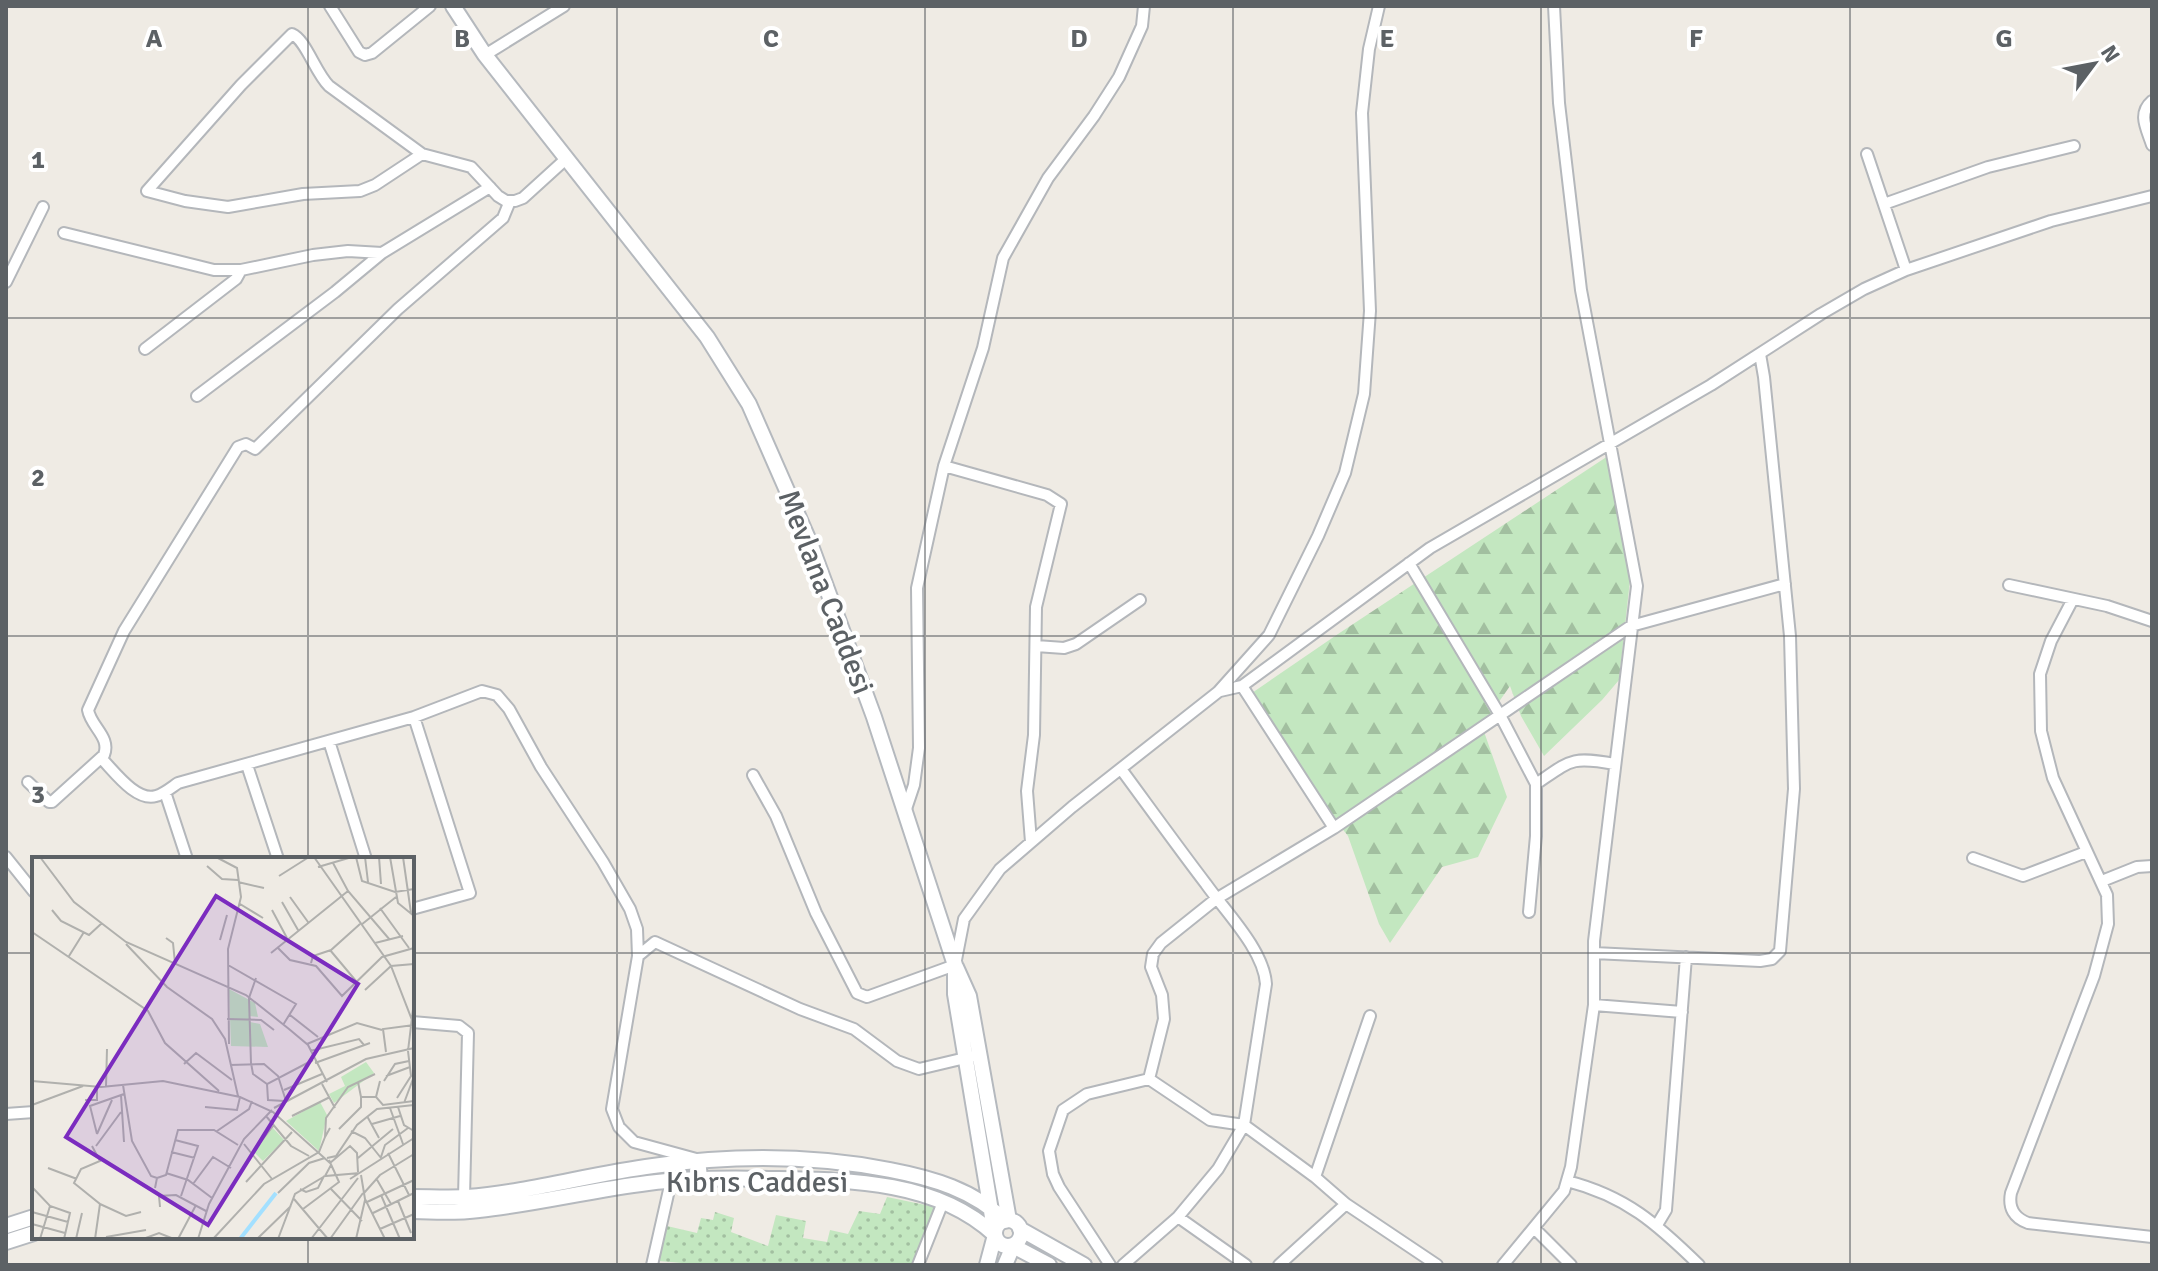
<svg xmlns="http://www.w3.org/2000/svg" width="2158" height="1271" font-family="Signika,sans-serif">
<defs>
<pattern id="grass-dots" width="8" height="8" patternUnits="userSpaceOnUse" patternTransform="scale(2)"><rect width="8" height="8" fill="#c3e7c0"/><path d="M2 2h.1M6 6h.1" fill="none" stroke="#a2bfa0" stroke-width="1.8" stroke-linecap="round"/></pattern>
<pattern id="forest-firs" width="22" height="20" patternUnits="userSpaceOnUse" patternTransform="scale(2)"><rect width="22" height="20" fill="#c3e7c0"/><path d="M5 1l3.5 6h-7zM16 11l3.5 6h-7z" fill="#a2bfa0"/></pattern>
</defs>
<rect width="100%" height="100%" fill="#efebe4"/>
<path fill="url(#grass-dots)" d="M887,1197L935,1207L914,1265H705L659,1261L667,1226L697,1233L701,1218L713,1220L715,1212L734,1218L731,1232L768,1246L776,1215L806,1221L803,1238L827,1242L830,1230L848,1234L859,1211L880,1214Z"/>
<path fill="url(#forest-firs)" d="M1608,456L1630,580L1619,680L1602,700L1544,756L1521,716L1510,686L1482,726L1507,797L1478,857L1442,867L1390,943L1379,924L1348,836L1299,774L1249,695L1338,634Z"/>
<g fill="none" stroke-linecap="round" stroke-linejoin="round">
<defs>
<path id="street" d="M330,6L359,52L365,55L372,53L430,6
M485,55L564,6
M2152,101C2137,114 2147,129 2152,145
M422,154L375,185L360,191L303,194L228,207L185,201L147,191L241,85L292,34C306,40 315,72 329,86L422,154L471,167L498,196L506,201H515L523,198L567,158
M1867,154L1906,270
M1884,204L1988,167L2074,146
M64,233L214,270H241L313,255L348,251L382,253
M6,282L43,207
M145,349L236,279L241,270
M197,396L335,292L382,253L490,187
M944,466L1047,495L1061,504L1036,607L1034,735L1027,791L1031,842
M1409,563L1500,715L1536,784V836L1529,912
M2009,585L2107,606L2152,621
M2073,599L2051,641L2040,674L2041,731L2053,778L2107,895L2108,924L2094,976L2011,1193C2008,1208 2014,1218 2028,1223L2152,1237
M1036,646L1064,648L1076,644L1140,600
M1242,686L1334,828
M1220,691L1242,686L1430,548L1711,385L1821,314L1864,289L1906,270L2051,221L2152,196
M329,741L366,859
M101,758C114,771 136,802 156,796C164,794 172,787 178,783L414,717L482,691L497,695L509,709L541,767L603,862L630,909L637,929L638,956L612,1109L619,1127L634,1142L700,1160L702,1177
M247,765L278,859
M1121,769C1149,807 1177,846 1206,884C1225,911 1264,950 1266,984L1244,1125L1218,1169L1178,1217L1123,1265
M753,775L776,816L816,913L857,993L867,997L955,965L964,919L1000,869L1072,807L1218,692L1269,635L1318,536L1345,473L1364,394L1370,311L1362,113L1369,49L1379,6
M28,782L49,802H52L104,755C111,737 91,727 88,710L124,631L238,447L246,444L255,449L398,309L503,218L510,201
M1536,784C1571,760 1571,756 1615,764
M165,792L187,859
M905,812L914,785L919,748L917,588L944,466L983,348L1003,258L1048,178L1094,116L1119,77L1142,26L1144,6
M6,857L34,892
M1973,858L2023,876L2086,852
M2102,881L2137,867L2152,866
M412,909L470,893L414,717
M1594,953L1760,961L1772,959L1780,951L1794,789L1790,636L1764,377L1760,354
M638,956L655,942L800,1009L854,1029L897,1061L919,1069L978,1055
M1594,1005L1682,1012
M412,1022L459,1026L468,1033L464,1197
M1149,1079L1164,1019L1162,995L1151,967L1153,954L1161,943L1216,899L1334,828L1631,626L1785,584
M6,1114L34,1112
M1315,1177L1370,1016
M1567,1181C1626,1196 1657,1224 1699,1265
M1178,1217L1246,1265
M1657,1225L1666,1210L1686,957
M1534,1228L1571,1265
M652,1265L671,1181
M918,1265L943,1202
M1110,1265L1059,1187L1053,1174L1049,1151L1063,1110L1087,1094L1149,1079L1210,1120L1244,1125L1315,1177L1346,1204L1437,1265
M1279,1265L1346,1204
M1503,1265L1564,1191L1571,1167L1594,1005V941L1637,586L1581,290L1559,103L1554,6"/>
<path id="secondary" d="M453,6L485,55L707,337L749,404L810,543L874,717L955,965V994L995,1235L987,1265
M956,967L969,996L1009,1220
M412,1197C430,1197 449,1198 467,1197C530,1192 591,1174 653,1166C731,1155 813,1155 890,1170C932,1178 974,1190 1005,1221
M412,1211C434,1212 457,1213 479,1210C536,1204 591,1190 648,1183C689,1178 728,1178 769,1179C846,1180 935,1179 995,1235
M995 1233a13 13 0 1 1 26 0a13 13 0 1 1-26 0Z
M6,1226L34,1217
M1020,1229L1084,1265
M6,1242L34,1233
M1005,1265L1013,1246L1049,1265"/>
</defs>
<use href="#street" stroke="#b4b7bb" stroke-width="14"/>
<use href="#secondary" stroke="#b5b9be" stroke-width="18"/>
<use href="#street" stroke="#fff" stroke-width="10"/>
<use href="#secondary" stroke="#fff" stroke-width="14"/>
</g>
<path fill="none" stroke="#5c6165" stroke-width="2" stroke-opacity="0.55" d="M308,6V859M617,6V1265M925,6V1265M1233,6V1265M1541,6V1265M1850,6V1265M6,318H2152M6,636H2152M6,953H34M412,953H2152M308,1237V1265"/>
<g text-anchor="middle" stroke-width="8" stroke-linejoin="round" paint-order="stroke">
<g font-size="30" fill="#5c6165" stroke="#fff">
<text transform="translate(826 592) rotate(69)" y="10">Mevlana Caddesi</text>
<text x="757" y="1192">Kıbrıs Caddesi</text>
</g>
</g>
<g transform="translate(32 857)">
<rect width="382" height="382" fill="#efebe4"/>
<path d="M334,205L342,216L302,246L297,237L313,229L309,220ZM241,271L252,283L231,304L222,295Z" fill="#c3e7c0"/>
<path d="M197,132L223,146L226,160L217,159L218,165L228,167L236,190L199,189Z" fill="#c3e7c0"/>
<path d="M288,245L295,258L287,294L254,264Z" fill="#c3e7c0"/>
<path fill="none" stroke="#a3e0ff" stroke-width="4" d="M208,382L244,336"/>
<path fill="none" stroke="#b0b0ad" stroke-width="2" d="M8,0L42,45L94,85L214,138L257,172L276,188L295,225M184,0L205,11L209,40L196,92L197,187M282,0L359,109L380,163M324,0L330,24L363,35L382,32M333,0L336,25M347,0L349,27M358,0L366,46L382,59M371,0L379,56M301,6L316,34L358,83M175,9L190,22L206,23M286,10L320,0M247,19L277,0M206,25L232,31M258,40L276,65M250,45L266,73M208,47L231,61M348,51L377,91M20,53L29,64L57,78L70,66M240,53L255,81M329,68L364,40M0,75L116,154L133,186L187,234M134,81L141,86L143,106M188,83L195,58M343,86L371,79M94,87L135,130L180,162L193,182L206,239M245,90L258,103L284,109L310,139L350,100L382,91M298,93L324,124M239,96L316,34M37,99L52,75M279,106L281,99L299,93L328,67M196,108L264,147L251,168M224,121L217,141L219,206L221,217L235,227M333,133L359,109L382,107M258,158L286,180M195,162L229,163L242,173M275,187L325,166L350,173M278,194L327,182L332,188M354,195L351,172L382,168M283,206L338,186M152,207L164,196L200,223M198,208L232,207L246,219L254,244M354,219L378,210M0,224L69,230L131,224L208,240L241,255L298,306M348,224L344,240L351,248L382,244M352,224L363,207L377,204M326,225L329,240H344M290,227L303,251M91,228L100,284L119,319L125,321L123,331M74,229L75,192M252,233L290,217M89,238L92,285M365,241L379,219L376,194L382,144M53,243H65V229M252,244L236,243L235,227L281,203M372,246L381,222M0,248L51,229M173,250L205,253L208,240M366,250L372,268L382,274M242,251L334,202L382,191M358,251L371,287M234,259L259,289L277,299M260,259L298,240M335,259L347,281M340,267L368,259M298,271L293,280L294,261L316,230L343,217M307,272L329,250V240M185,274L217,252L220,244M319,274L333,281L349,301M65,277L58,249L92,237M65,277L80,243M143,283L166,289L149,339M212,287L240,322M60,289L68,304L49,312L42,326L68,347L63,382M64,289L89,255M139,295L163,301M221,295L242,268M356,296L377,338M349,300L353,288L376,271M295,301L304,299L325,268L345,252L382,248M326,301L361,272M298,306L318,289L325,296L326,315M299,308L293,319L328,316M16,311L45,322M134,316L156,323L180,341M329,318L333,342L353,382M125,321L134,318L146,273H182L206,288M344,321L359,347M318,322L382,281M214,325L260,275M161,327L181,300L199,311M0,330L18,349L38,356L32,382M268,332L274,335L286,331L292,319M299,332L330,364M246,336L277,306L293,301M332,336L348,318L382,297M349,338L368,382M262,342L296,382M366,344L379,376M335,345L382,323M68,347L94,359L109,355M128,350L127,339L144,338L174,354M271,352L307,325L297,303M0,355L36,365M341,356L382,336M0,367L33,376M348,372L382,357M74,380L114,373M8,382L18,349M44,382L50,356M111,382L127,376L142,382M146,382L164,348M166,382L177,347L212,282L240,253M181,382L232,327L287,295L293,280M225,382L259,349M246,382L263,337L293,319M279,382L326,321M298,382L331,336M324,382L333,343"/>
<path fill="#7b2cbf" fill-opacity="0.15" stroke="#7b2cbf" stroke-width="4" d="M184,39L326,127L176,368L34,280Z"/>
<rect width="382" height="382" fill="none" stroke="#5c6165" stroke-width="4"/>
</g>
<g font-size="26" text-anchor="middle" font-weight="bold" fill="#5c6165" stroke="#fff" stroke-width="8" stroke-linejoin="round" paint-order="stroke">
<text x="154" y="47">A</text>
<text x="462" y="47">B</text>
<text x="771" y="47">C</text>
<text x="1079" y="47">D</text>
<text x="1387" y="47">E</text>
<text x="1696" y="47">F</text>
<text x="2004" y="47">G</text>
<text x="38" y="168">1</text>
<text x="38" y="486">2</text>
<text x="38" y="803">3</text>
</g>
<rect width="2158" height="1271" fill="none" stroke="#5c6165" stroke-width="16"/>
<g transform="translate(2094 64) rotate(58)" stroke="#ffffff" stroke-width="6" paint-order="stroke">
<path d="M0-6L14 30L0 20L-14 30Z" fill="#5c6165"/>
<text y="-12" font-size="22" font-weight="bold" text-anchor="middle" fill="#5c6165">N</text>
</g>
</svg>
